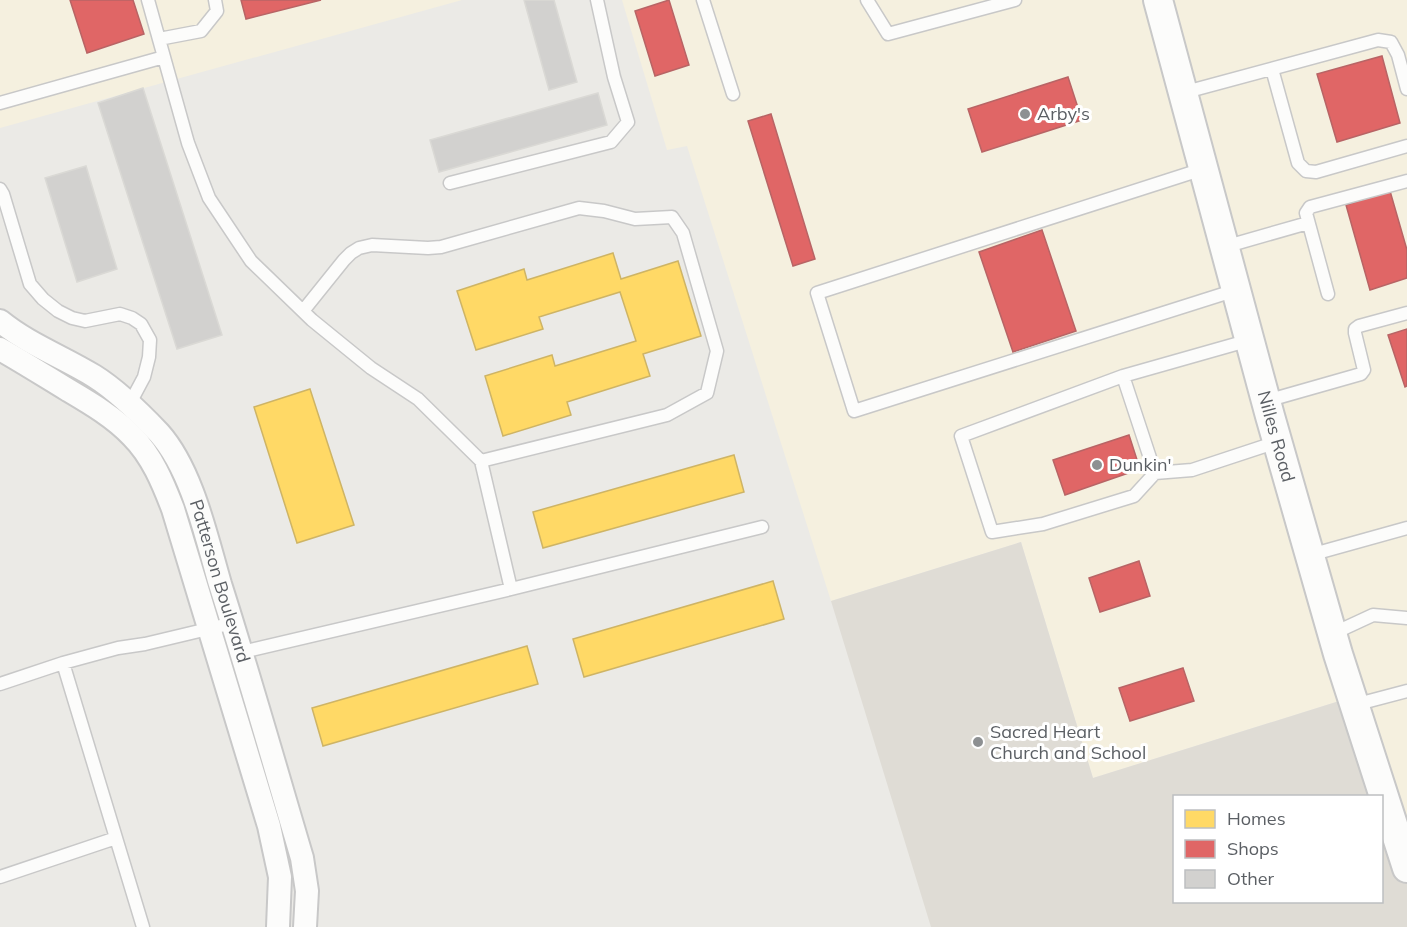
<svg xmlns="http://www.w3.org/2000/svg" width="1407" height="927" font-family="Mulish,sans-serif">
<rect width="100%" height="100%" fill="#ebeae6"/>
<path fill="#f5f0df" d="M0,0H462L0,128Z
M622,0H1407V868L1352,697L1093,778L1021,542L831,601L687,146L667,150Z"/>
<path fill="#dfdcd5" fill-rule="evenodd" d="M1021,542L1093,778L1352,697L1407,867V927H931L831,601ZM1174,796H1382V902H1174Z"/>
<path fill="#ffd966" stroke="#ceb465" stroke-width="1.5" d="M613,253L621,279L678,261L701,336L643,354L650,376L567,402L571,415L503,436L485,376L552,355L555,366L636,341L620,292L539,317L543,329L476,350L457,291L524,269L527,280Z
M310,389L354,525L297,543L254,407Z
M734,455L744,492L543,548L533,512Z
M773,581L784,619L584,677L573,639Z
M527,646L538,684L323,746L312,708Z"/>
<path fill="#e06666" stroke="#b86465" stroke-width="1.5" d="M70,0H133L144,34L87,53Z
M241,0H321L246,19Z
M669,0L689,65L655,76L635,11Z
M1382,56L1400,123L1337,142L1317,74Z
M1068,77L1082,120L982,152L968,109Z
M771,114L815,259L793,266L748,121Z
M1390,191L1407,250V278L1370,290L1346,205Z
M1042,230L1076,331L1013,352L979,252Z
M1407,329V386L1405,387L1388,335Z
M1129,435L1140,469L1065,495L1053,460Z
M1139,561L1150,596L1100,612L1089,578Z
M1183,668L1194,701L1130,721L1119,688Z"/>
<path fill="#d2d1cf" stroke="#dad9d5" stroke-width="1.5" d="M524,0H554L577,82L549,90Z
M143,88L222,335L177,349L98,103Z
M598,93L607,125L439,172L430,140Z
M86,166L117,269L77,282L45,178Z"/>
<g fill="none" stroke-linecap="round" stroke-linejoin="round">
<defs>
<path id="service" d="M148,0L188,143L209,198L251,261L312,320L371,368L418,399L481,461L511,589
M703,0L733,94
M867,0L888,34L1015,0
M159,39L201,31L217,11L215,0
M1272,69L1298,163L1306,171L1316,172L1407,146
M1182,93L1378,40L1391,42L1398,55L1407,89
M0,103L164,57
M1203,169L817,293L854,411L1236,290
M450,183L611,142L628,122L614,77L597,0
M0,189L3,194L30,284L43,299L58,311L72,318L85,321L120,314L132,318L141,324L150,340L149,357L144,377L128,407
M1224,247L1308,223
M1328,294L1306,213L1310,207L1407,181
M303,311L344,260L351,253L359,248L372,245L428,248L441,247L579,208L604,211L635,219L672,217L683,233L717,351L707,393L667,415L481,461
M1250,340L1123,376L1155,473L1192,470L1277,442
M1123,376L961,436L992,532L1043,524L1134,496L1155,473
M1266,401L1361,374L1364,370L1355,333V329L1359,326L1407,313
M1310,555L1407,528
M1332,634L1373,615L1407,618
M238,653L511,589L762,527
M63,663L143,927
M0,684L63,663L118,648L145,644L233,623
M1354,705L1407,691
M0,877L116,838"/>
<g id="minor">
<path id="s1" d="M0,321C28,344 63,357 94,376C118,391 140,413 159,433C192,470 206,536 220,584C249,675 275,767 302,858L307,891L305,927"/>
<path d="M0,349C23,362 45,376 68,390C90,403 114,417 132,436C152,456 163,483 173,509L269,826L280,877L278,927"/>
</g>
<g id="tertiary">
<path id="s2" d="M1158,0L1270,416L1338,654L1407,868"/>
</g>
</defs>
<use href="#service" stroke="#c8c8c8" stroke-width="15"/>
<use href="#minor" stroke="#c8c8c8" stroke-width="26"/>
<use href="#tertiary" stroke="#c8c8c8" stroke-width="32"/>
<use href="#service" stroke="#fcfcfb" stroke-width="12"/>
<use href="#minor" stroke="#fcfcfb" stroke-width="22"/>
<use href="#tertiary" stroke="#fcfcfb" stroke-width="28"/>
</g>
<g fill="#8d9092" stroke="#fff" stroke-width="2">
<circle cx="1025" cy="114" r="6"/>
<circle cx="1097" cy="465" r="6"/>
<circle cx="978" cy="742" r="6"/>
</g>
<g text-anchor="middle" stroke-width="6" stroke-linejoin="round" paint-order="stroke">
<g font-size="18" fill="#5b5f64" stroke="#fff" text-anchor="start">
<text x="1037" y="120">Arby's</text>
<text x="1109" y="471">Dunkin'</text>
<text x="990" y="738">Sacred Heart<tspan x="990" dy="21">Church and School</tspan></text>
</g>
<g font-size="18" fill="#5b5f64" stroke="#fff">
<text dy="6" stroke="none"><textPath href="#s2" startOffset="452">Nilles Road</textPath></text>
<text dy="6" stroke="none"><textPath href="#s1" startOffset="357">Patterson Boulevard</textPath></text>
</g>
</g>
<rect x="1173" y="795" width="210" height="108" fill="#ffffff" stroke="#bdbfc1" stroke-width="1.5"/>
<rect x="1185" y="810" width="30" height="18" fill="#ffd966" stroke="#bdbfc1" stroke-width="1.5"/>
<text x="1227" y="825" font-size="18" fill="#5b5f64">Homes</text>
<rect x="1185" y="840" width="30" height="18" fill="#e06666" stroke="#bdbfc1" stroke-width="1.5"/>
<text x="1227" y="855" font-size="18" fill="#5b5f64">Shops</text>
<rect x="1185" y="870" width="30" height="18" fill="#d2d1cf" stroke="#bdbfc1" stroke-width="1.5"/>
<text x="1227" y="885" font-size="18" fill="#5b5f64">Other</text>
</svg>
